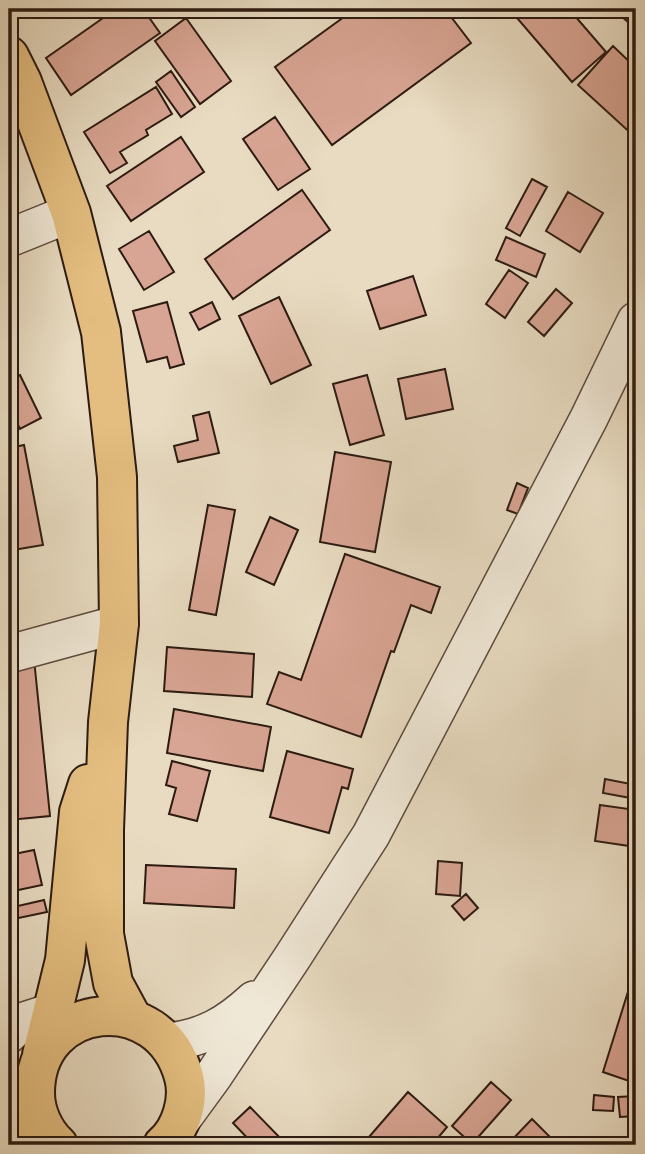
<svg xmlns="http://www.w3.org/2000/svg" width="645" height="1154" font-family="Alegreya,serif">
<rect width="100%" height="100%" fill="#e8dbc1"/>
<filter id="stains"><feTurbulence type="fractalNoise" baseFrequency=".00286" numOctaves="4"/><feColorMatrix values="0 0 0 0 .2 0 0 0 0 .09 0 0 0 0 .02 0 0 0 .5 -.17"/></filter>
<radialGradient id="worn" r=".72"><stop offset=".6" stop-color="#630" stop-opacity="0"/><stop offset="1" stop-color="#630" stop-opacity=".3"/></radialGradient>
<path fill="#d8a493" stroke="#2d1b11" stroke-width="2" d="M116,9H143L160,33L71,95L46,58Z
M355,9H445L471,43L332,145L275,67Z
M514,9H569L606,52L572,82L511,11Z
M613,9H636V29Z
M186,18L231,81L200,104L155,41Z
M613,46L636,68V138L578,85Z
M171,71L195,107L181,117L156,82Z
M156,87L172,114L146,130L148,135L120,152L127,163L110,173L84,132Z
M275,117L310,169L278,190L243,139Z
M181,137L204,172L131,221L107,186Z
M532,179L547,187L520,236L506,228Z
M302,190L330,230L233,299L205,259Z
M568,192L603,213L580,252L546,231Z
M149,231L174,272L144,290L119,249Z
M506,237L545,254L536,277L496,260Z
M509,270L528,283L505,318L486,304Z
M413,276L426,315L380,329L367,291Z
M556,289L572,303L544,336L528,322Z
M279,297L311,365L271,384L239,316Z
M167,302L184,364L170,368L167,357L147,362L133,311Z
M212,302L220,319L199,330L190,313Z
M445,369L453,409L406,419L398,379Z
M20,375L41,418L20,429L9,407V380Z
M367,375L384,435L350,445L333,384Z
M209,412L219,453L178,462L174,446L198,440L193,416Z
M24,445L43,545L13,550L9,527V448Z
M335,452L391,462L375,552L320,542Z
M517,483L528,488L518,514L507,510Z
M208,505L235,510L216,615L189,610Z
M270,517L298,530L274,585L246,572Z
M345,554L440,587L431,613L411,605L394,652L391,651L361,737L267,704L279,672L301,680Z
M167,647L254,654L252,697L164,691Z
M34,659L50,816L9,820V662Z
M174,709L271,727L263,771L167,753Z
M287,751L353,769L348,789L342,787L329,833L270,817Z
M172,761L210,771L197,821L169,814L176,788L166,785Z
M605,779L636,785V799L603,793Z
M600,805L636,810V847L595,841Z
M34,850L42,885L9,892V855Z
M438,861L462,863L460,896L436,894Z
M146,865L236,869L234,908L144,903Z
M466,894L478,908L464,920L452,906Z
M44,900L47,912L9,920V908Z
M636,966V1068L632,1082L603,1072Z
M491,1082L511,1100L472,1144L452,1126Z
M408,1092L447,1127L432,1145H378L369,1137Z
M594,1095L614,1097L613,1111L593,1110Z
M636,1096V1116L620,1117L618,1097Z
M250,1107L287,1145H254L233,1123Z
M532,1119L550,1137L543,1145H507Z"/>
<g fill="none" stroke-linecap="round" stroke-linejoin="round">
<defs>
<path id="minor" d="M9,238L71,213
M9,654L119,624
M9,1034L21,1022L52,1012
M168,1042C204,1038 227,1025 254,1000
M179,1123L214,1075L292,958L371,835L589,418L636,321"/>
<path id="major" d="M9,56L22,82L71,213L101,332L117,477L119,624L108,722L104,830V934L113,983L132,1018
M42,1055L65,960L79,812L88,784
M9,1139L34,1081
M58,1145C44,1132 35,1112 35,1093C35,1000 160,987 184,1077C190,1100 181,1130 163,1145"/>
</defs>
<use href="#minor" stroke="#5c4b3d" stroke-width="40"/>
<use href="#major" stroke="#2d1b11" stroke-width="42"/>
<use href="#minor" stroke="#f0e8d7" stroke-width="37"/>
<use href="#major" stroke="#e4be80" stroke-width="38"/>
</g>
<rect width="645" height="1154" fill="none" stroke="#e8dbc1" stroke-width="35"/>
<rect x="10" y="10" width="624" height="1133" fill="none" stroke="#2d1b11" stroke-width="3.5"/>
<rect x="18" y="18" width="610" height="1119" fill="none" stroke="#2d1b11" stroke-width="2"/>
<rect width="100%" height="100%" filter="url(#stains)"/>
<rect width="100%" height="100%" fill="url(#worn)"/>
</svg>
